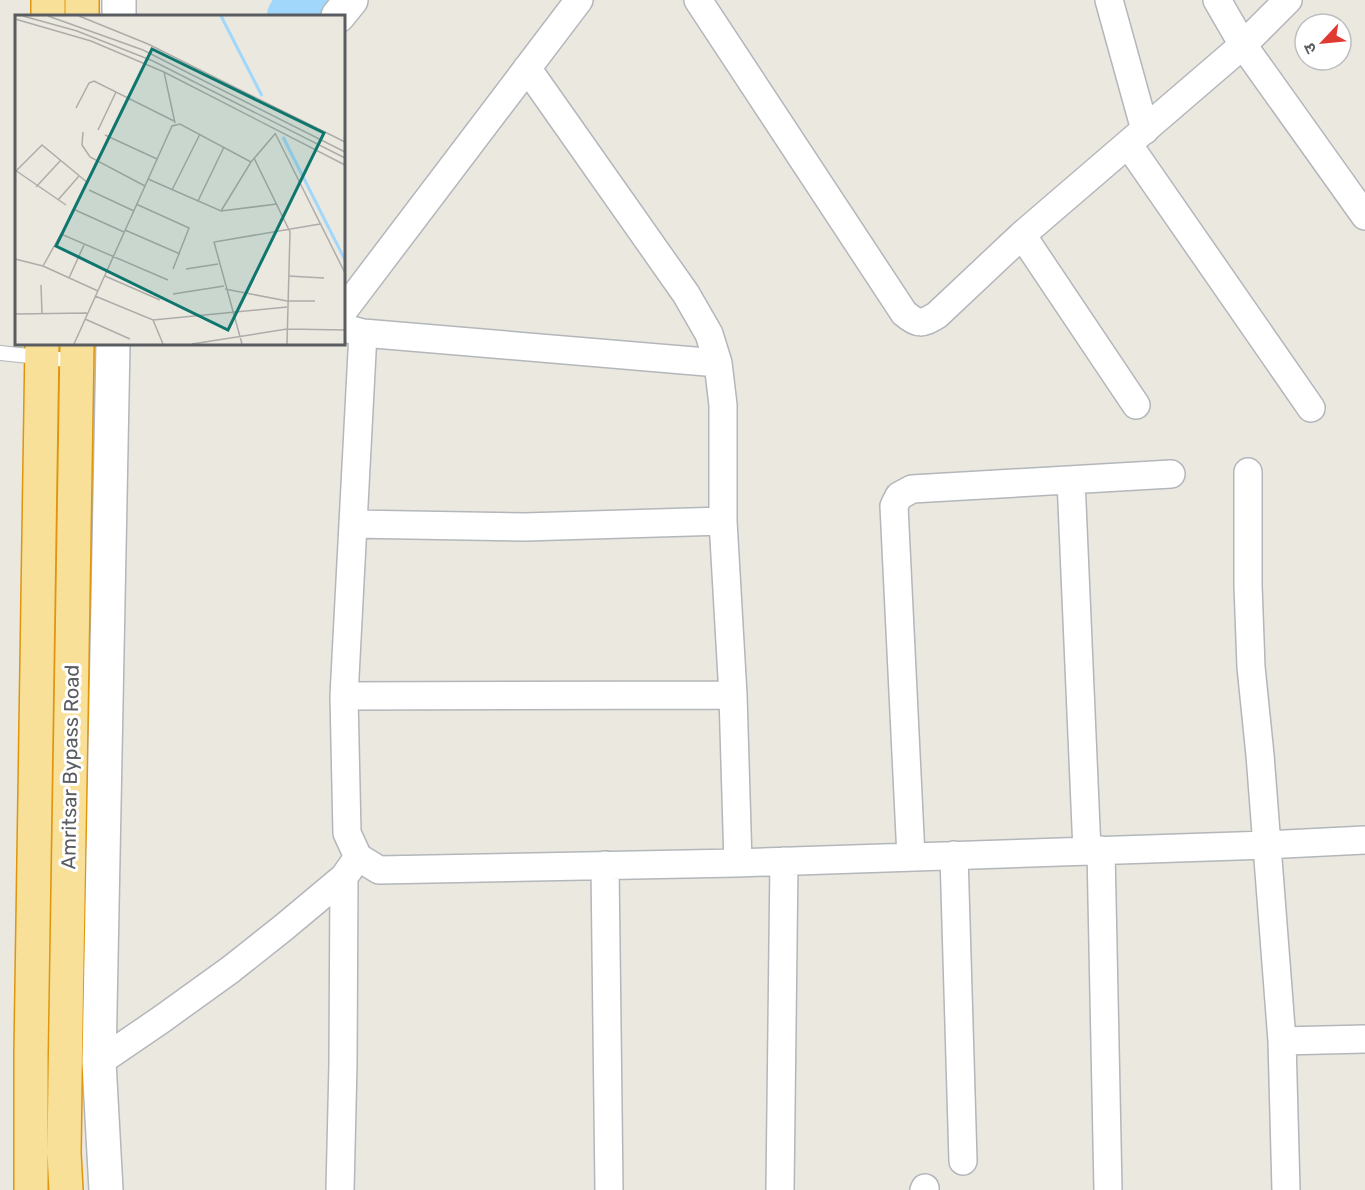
<svg xmlns="http://www.w3.org/2000/svg" width="1365" height="1190" font-family="Rubik,'Noto Sans Devanagari',sans-serif">
<rect width="100%" height="100%" fill="#ebe8e0"/>
<g fill="none" stroke-linecap="round" stroke-linejoin="round">
<path stroke="#a1d7fa" stroke-width="50" d="M292,16L305,0"/>
<defs>
<path id="service" d="M0,353L77,361"/>
<path id="minor" d="M698,0L904,313C918,325 922,324 937,315L1022,235L1243,45L1288,0
M1109,0L1145,130
M1217,0L1243,45L1365,216
M527,68L686,294L709,334L718,363L723,405V521L733,695L738,863H736
M1128,144L1311,408
M1022,235L1136,405
M344,310L579,0
M344,328L363,333L344,696L347,833L358,857L379,870L736,863L1267,845L1365,840
M363,333L718,363
M1248,472V585L1251,667L1260,755L1282,1041L1286,1190
M1071,480L1087,851
M353,524L525,527L723,521
M344,696L733,695
M1101,850L1108,1190
M954,855L963,1161
M911,857L894,506L899,496L912,489L1171,474
M605,865L609,1190
M1282,1041L1365,1039
M99,1062L162,1019L230,970L283,928L344,877L358,857
M340,1190L343,1064L344,877
M780,1190L784,861
M924,1190L925,1188"/>
<path id="tertiary" d="M119,16V0
M338,16L351,0
M106,1190L99,1062L113,344"/>
<path id="trunk" d="M48,16V0
M82,16V0
M31,1190V1055L42,344
M66,1190L64,1153L65,1081L77,344"/>
</defs>
<use href="#service" stroke="#b3b6ba" stroke-width="16"/>
<use href="#minor" stroke="#b3b6ba" stroke-width="30"/>
<use href="#tertiary" stroke="#b3b6ba" stroke-width="36"/>
<use href="#trunk" stroke="#df950c" stroke-width="36"/>
<use href="#service" stroke="#fff" stroke-width="14"/>
<use href="#minor" stroke="#fff" stroke-width="27"/>
<use href="#tertiary" stroke="#fff" stroke-width="33"/>
<use href="#trunk" stroke="#f8e098" stroke-width="33"/>
</g>
<g text-anchor="middle" stroke-width="6" stroke-linejoin="round" paint-order="stroke">
<g font-size="20" fill="#595c60" stroke="#fff">
<text transform="translate(70 767) rotate(-89)" y="7">Amritsar Bypass Road</text>
</g>
</g>
<g transform="translate(15 15)">
<rect width="330" height="330" fill="#ebe8e0"/>
<path fill="none" stroke="#a1d7fa" stroke-width="3" d="M206,1L247,81M268,122L330,245"/>
<path fill="none" stroke="#adaca9" stroke-width="1.5" d="M8,1L62,16L138,46L330,143M33,1L128,35L330,137M64,1L133,29L330,127M0,4L76,26L149,57L330,150M149,57L160,108M61,93L74,68L79,66L159,106M83,115L101,77M68,117L67,130L75,142L130,171M260,118L330,258M90,120L142,144M239,143L275,217L272,329M0,155L51,190M1,156L27,130L73,168M133,164L206,196L262,189M21,172L46,145M74,175L119,196M157,175L185,119M43,185L64,161M183,186L209,132M121,189L174,213L158,254M58,194L109,217M206,196L236,147M110,215L165,239M0,244L28,251L83,276M28,251L46,219L153,265M171,254L203,249M90,261L145,285M273,261L309,263M54,263L69,230M26,270L27,299M210,274L272,286H300M158,279L209,271M80,281L138,305L272,292M0,299L72,298M70,304L115,324M138,305L148,329M59,329L157,111L165,109L236,147L260,119M177,329L272,314L330,315M227,329L199,227L305,209"/>
<path fill="#0f766e" fill-opacity="0.15" stroke="#0f766e" stroke-width="3" d="M137,34L309,118L213,315L41,231Z"/>
<rect width="330" height="330" fill="none" stroke="#595c60" stroke-width="3"/>
</g>
<g transform="translate(1323 42) rotate(244)"><circle r="28" fill="#ffffff" stroke="#bdbebf" stroke-width="1.5"/>
<path d="M0-4.5L10 22L0 15L-10 22Z" fill="#df3932"/>
<text y="-9" font-size="16" font-weight="bold" text-anchor="middle" fill="#595c60">उ</text>
</g>
</svg>
